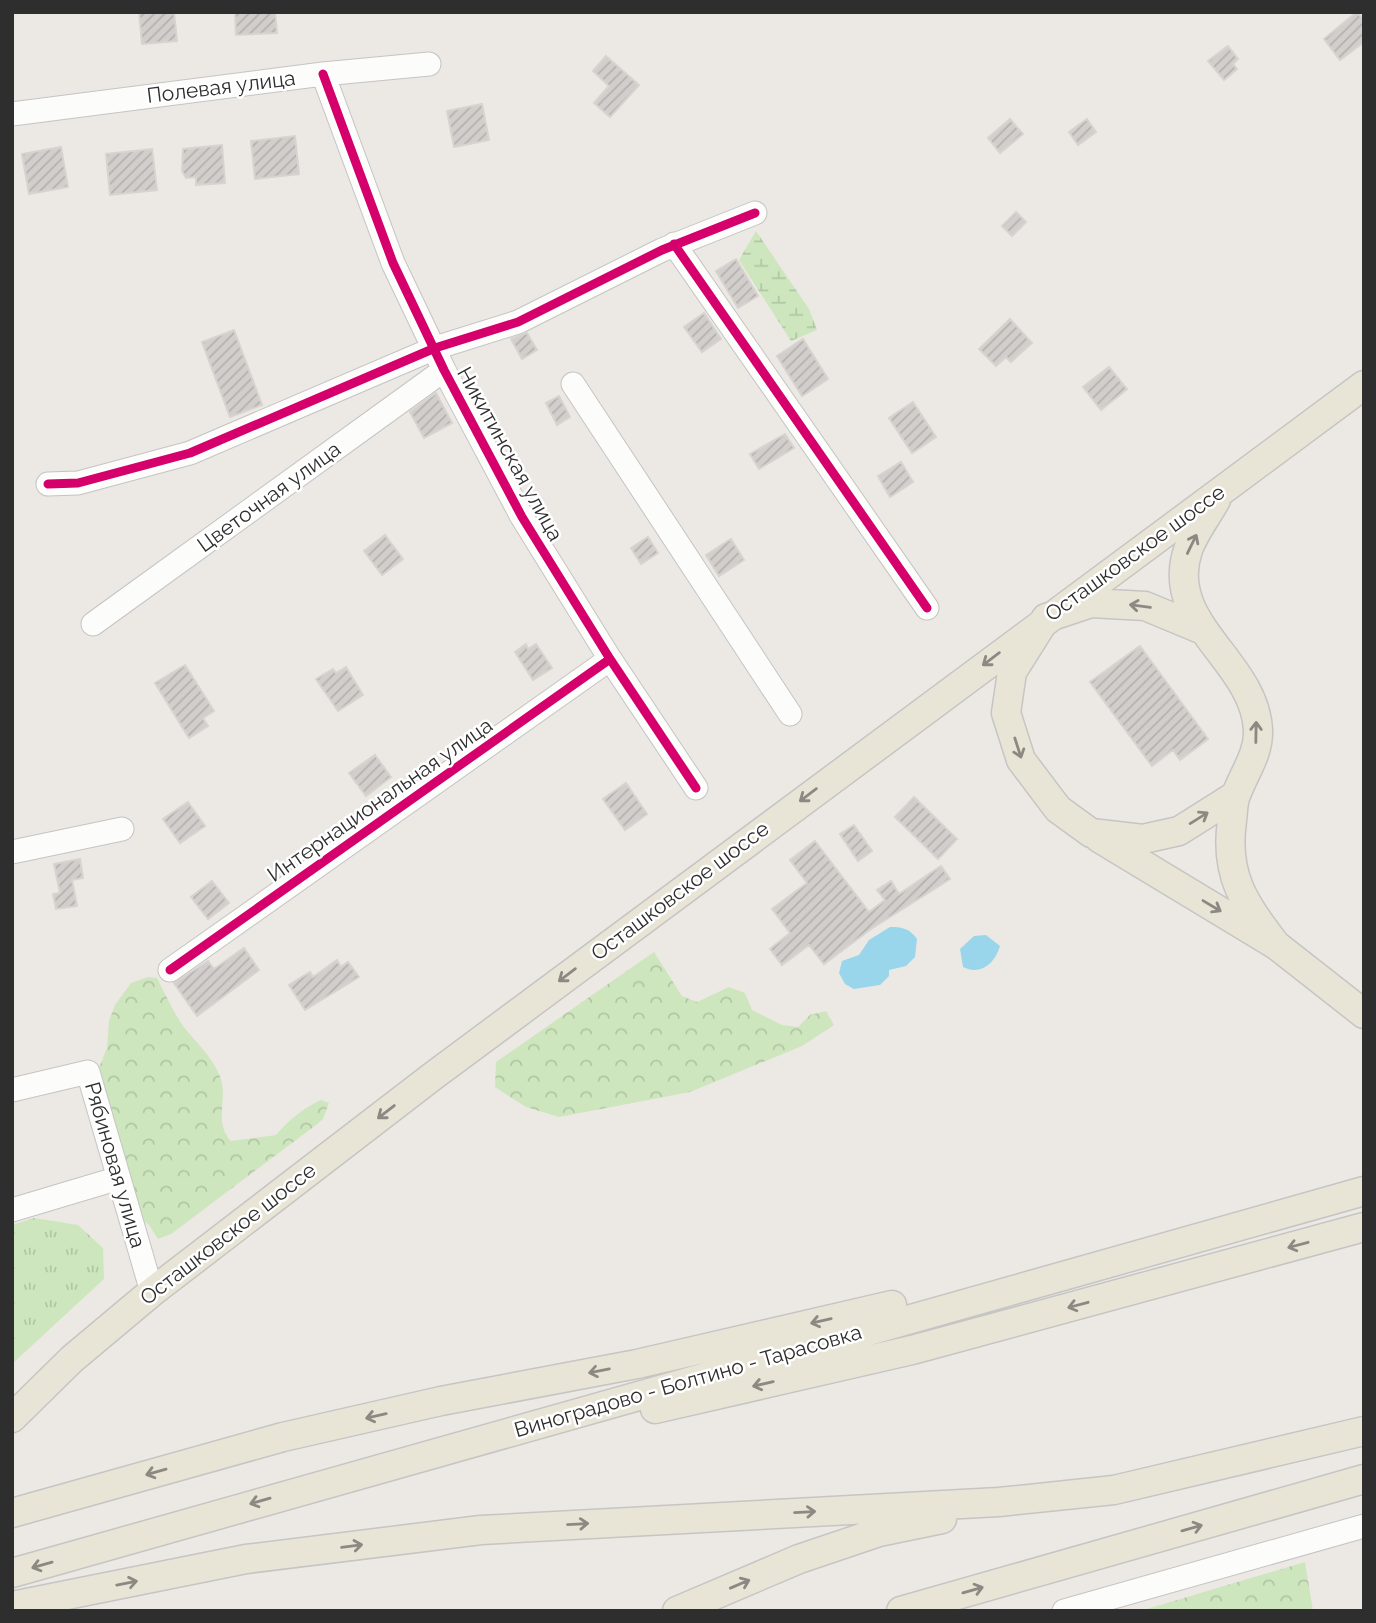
<svg xmlns="http://www.w3.org/2000/svg" width="1376" height="1623" font-family="Raleway,sans-serif">
<defs>
<pattern id="grass-tufts" width="24" height="20" patternUnits="userSpaceOnUse" patternTransform="scale(1.75)"><rect width="24" height="20" fill="#cee6be"/><path d="M3 7l-1-3M5 7V3M7 7l1-3M15 17l-1-3M17 17v-4M19 17l1-3" fill="none" stroke="#b1c6a4"/></pattern>
<pattern id="forest-crowns" width="20" height="18" patternUnits="userSpaceOnUse" patternTransform="scale(1.75)"><rect width="20" height="18" fill="#cee6be"/><path d="M2 6a3 3 0 1 1 6 0M12 15a3 3 0 1 1 6 0" fill="none" stroke="#b1c6a4"/></pattern>
<pattern id="wetland-marsh" width="20" height="14" patternUnits="userSpaceOnUse" patternTransform="scale(1.75)"><rect width="20" height="14" fill="#cee6be"/><path d="M1 5h8M5 5V1M11 12h8M15 12V8" fill="none" stroke="#b1c6a4"/></pattern>
<pattern id="building-hatch" width="6" height="6" patternUnits="userSpaceOnUse" patternTransform="scale(1.75)"><rect width="6" height="6" fill="#d1cecb"/><path d="M-1 1l2-2M0 6l6-6M5 7l2-2" fill="none" stroke="#b4b1af"/></pattern>
</defs>
<rect width="100%" height="100%" fill="#ece8e4"/>
<path fill="url(#grass-tufts)" d="M34,1218L78,1225L103,1248L104,1279L12,1364V1225Z"/>
<path fill="url(#forest-crowns)" d="M654,952L682,996L697,1002L729,987L745,993L752,1010L782,1025L798,1027L810,1015L826,1011L834,1025L802,1046L690,1092L559,1117L526,1107L495,1087L496,1062Z
M148,977L157,978C165,994 173,1011 183,1026C195,1041 212,1057 219,1074C230,1098 212,1120 231,1141L276,1135C289,1120 303,1108 321,1100L329,1103L323,1119L316,1125L171,1234L158,1239L149,1225L121,1204L96,1075L107,1048L109,1021L115,1005L131,983Z
M1305,1562L1313,1611H1140Z"/>
<path fill="url(#wetland-marsh)" d="M756,231L809,309L817,330L791,341L739,260Z"/>
<path fill="#99d6ec" d="M890,927C902,927 909,928 917,939L915,957L906,966L889,970V976L880,985L854,989L845,984L839,973L842,961L859,955L869,940Z
M986,935L1000,946C995,963 981,976 963,967L960,949L974,936Z"/>
<path fill="url(#building-hatch)" stroke="#d7d4d0" stroke-width="2" d="M139,12H174L177,41L142,44Z
M235,12H275L277,33L236,35Z
M1357,12L1364,20V42L1340,60L1324,39Z
M1228,46L1238,59L1233,64L1237,69L1224,80L1208,61Z
M606,56L639,85L610,117L594,103L609,86L593,71Z
M482,104L489,140L454,147L447,111Z
M1010,119L1023,134L1000,153L988,138Z
M1087,119L1096,132L1078,145L1069,132Z
M295,136L299,174L255,179L251,141Z
M222,145L225,183L196,185V177L186,178L182,171L183,149Z
M61,147L68,187L29,194L22,154Z
M152,149L157,190L110,195L106,154Z
M1016,212L1026,222L1012,236L1002,226Z
M736,259L758,296L738,308L716,271Z
M704,313L721,339L702,352L684,327Z
M1010,319L1032,343L1011,362L1006,357L996,366L979,349Z
M234,330L262,405L230,417L202,342Z
M527,333L537,350L522,359L511,339Z
M803,339L828,379L802,396L777,356Z
M1109,367L1127,389L1101,410L1083,387Z
M436,393L452,423L424,438L410,412Z
M559,396L570,417L557,425L546,403Z
M913,402L936,437L912,453L889,418Z
M785,434L794,448L759,469L750,454Z
M901,462L913,482L890,497L878,476Z
M385,535L403,559L382,575L364,551Z
M648,537L658,553L641,564L631,548Z
M731,539L744,560L719,576L706,555Z
M526,644L528,649L536,644L552,668L533,680L515,652Z
M1140,646L1208,739L1180,760L1173,750L1152,766L1090,682Z
M185,665L214,711L203,718L208,726L189,738L155,683Z
M346,667L363,695L338,711L316,679L333,669L336,673Z
M375,755L391,777L366,796L349,773Z
M626,783L647,814L625,830L603,799Z
M914,797L957,839L938,859L895,817Z
M188,802L205,826L180,843L163,819Z
M854,825L872,851L858,861L840,834Z
M815,841L869,912L885,900L877,890L891,881L899,894L941,866L950,879L871,929L824,964L809,945L782,965L770,949L790,933L772,909L807,883L790,860Z
M80,859L83,878L72,880L77,906L56,909L53,894L60,893L54,864Z
M212,881L229,903L208,919L191,897Z
M244,948L259,970L197,1016L174,983L208,961L214,969Z
M337,960L341,967L348,962L359,977L305,1010L289,985L310,972L313,977Z"/>
<g fill="none" stroke-linecap="round" stroke-linejoin="round">
<defs>
<path id="minor" d="M323,74L393,263L444,370L522,517L610,659L696,788
M12,114L323,74L429,64
M674,244L927,608
M573,384L790,714
M48,484L78,483L190,453L435,348L518,322L662,250L755,213
M93,624L444,370
M12,852L122,829
M170,970L610,659
M12,1090L88,1072L152,1292
M12,1210L119,1178
M1064,1611L1364,1526"/>
<path id="major" d="M1216,500C1207,516 1194,533 1188,550C1163,624 1255,661 1258,730C1259,754 1244,773 1236,795C1233,802 1233,812 1232,821C1224,876 1245,904 1276,945
M1203,630L1145,606L1091,603L1046,618L1012,672L1006,713L1021,760L1058,809L1091,833L1143,839L1179,831L1236,795
M1099,838L1276,945L1364,1014
M655,1409L912,1350L1364,1227
M12,1418L72,1359L152,1292L433,1076L1364,385
M12,1513L283,1437L441,1401L637,1364L892,1305
M12,1573L1364,1191
M12,1606L246,1559L481,1530L999,1502L1114,1490L1364,1431
M677,1611L799,1559L879,1532L942,1519
M901,1611L1364,1479"/>
</defs>
<use href="#minor" stroke="#c5c4c5" stroke-width="25"/>
<use href="#major" stroke="#c6c5c4" stroke-width="31"/>
<use href="#minor" stroke="#fcfcfb" stroke-width="23"/>
<use href="#major" stroke="#e8e4d6" stroke-width="28"/>
<defs>
<path id="cycleway" d="M323,74L393,263L444,370L522,517L610,659L696,788
M674,244L927,608
M48,484L78,483L190,453L435,348L518,322L662,250L755,213
M170,970L610,659"/>
</defs>
<use href="#cycleway" stroke="#fff" stroke-width="13"/>
<use href="#cycleway" stroke="#d6006c" stroke-width="9"/>
</g>
<defs><path id="oneway-shaft" d="M-6 0H5M1.5-3L5.5 0L1.5 3" fill="none" stroke-width="1.6" stroke-linecap="round" stroke-linejoin="round" transform="scale(1.75)"/></defs>
<g stroke="#8b8982">
<use href="#oneway-shaft" transform="translate(1192 544) rotate(-64)"/>
<use href="#oneway-shaft" transform="translate(1140 606) rotate(-172)"/>
<use href="#oneway-shaft" transform="translate(991 659) rotate(143)"/>
<use href="#oneway-shaft" transform="translate(1256 732) rotate(-89)"/>
<use href="#oneway-shaft" transform="translate(1018 748) rotate(72)"/>
<use href="#oneway-shaft" transform="translate(808 795) rotate(143)"/>
<use href="#oneway-shaft" transform="translate(1199 818) rotate(-32)"/>
<use href="#oneway-shaft" transform="translate(1212 906) rotate(31)"/>
<use href="#oneway-shaft" transform="translate(567 975) rotate(143)"/>
<use href="#oneway-shaft" transform="translate(386 1112) rotate(142)"/>
<use href="#oneway-shaft" transform="translate(1298 1245) rotate(165)"/>
<use href="#oneway-shaft" transform="translate(1078 1305) rotate(165)"/>
<use href="#oneway-shaft" transform="translate(821 1321) rotate(167)"/>
<use href="#oneway-shaft" transform="translate(599 1371) rotate(169)"/>
<use href="#oneway-shaft" transform="translate(763 1384) rotate(167)"/>
<use href="#oneway-shaft" transform="translate(376 1416) rotate(167)"/>
<use href="#oneway-shaft" transform="translate(156 1472) rotate(164)"/>
<use href="#oneway-shaft" transform="translate(260 1501) rotate(164)"/>
<use href="#oneway-shaft" transform="translate(805 1512) rotate(-3)"/>
<use href="#oneway-shaft" transform="translate(578 1524) rotate(-3)"/>
<use href="#oneway-shaft" transform="translate(1192 1528) rotate(-16)"/>
<use href="#oneway-shaft" transform="translate(352 1546) rotate(-7)"/>
<use href="#oneway-shaft" transform="translate(42 1565) rotate(164)"/>
<use href="#oneway-shaft" transform="translate(127 1583) rotate(-11)"/>
<use href="#oneway-shaft" transform="translate(740 1584) rotate(-23)"/>
<use href="#oneway-shaft" transform="translate(973 1590) rotate(-16)"/>
</g>
<g text-anchor="middle" stroke-width="5" stroke-linejoin="round" paint-order="stroke">
<g font-size="21" fill="#2e2e2e" stroke="#fff">
<text transform="translate(221 87) rotate(-7)" y="7">Полевая улица</text>
<text transform="translate(510 454) rotate(61)" y="7">Никитинская улица</text>
<text transform="translate(269 497) rotate(-36)" y="7">Цветочная улица</text>
<text transform="translate(1135 553) rotate(-36)" y="7">Осташковское шоссе</text>
<text transform="translate(380 800) rotate(-35)" y="7">Интернациональная улица</text>
<text transform="translate(680 891) rotate(-37)" y="7">Осташковское шоссе</text>
<text transform="translate(115 1165) rotate(74)" y="7">Рябиновая улица</text>
<text transform="translate(228 1234) rotate(-38)" y="7">Осташковское шоссе</text>
<text transform="translate(688 1381) rotate(-16)" y="7">Виноградово - Болтино - Тарасовка</text>
</g>
</g>
<rect width="1376" height="1623" fill="none" stroke="#2e2e2e" stroke-width="28"/>
</svg>
